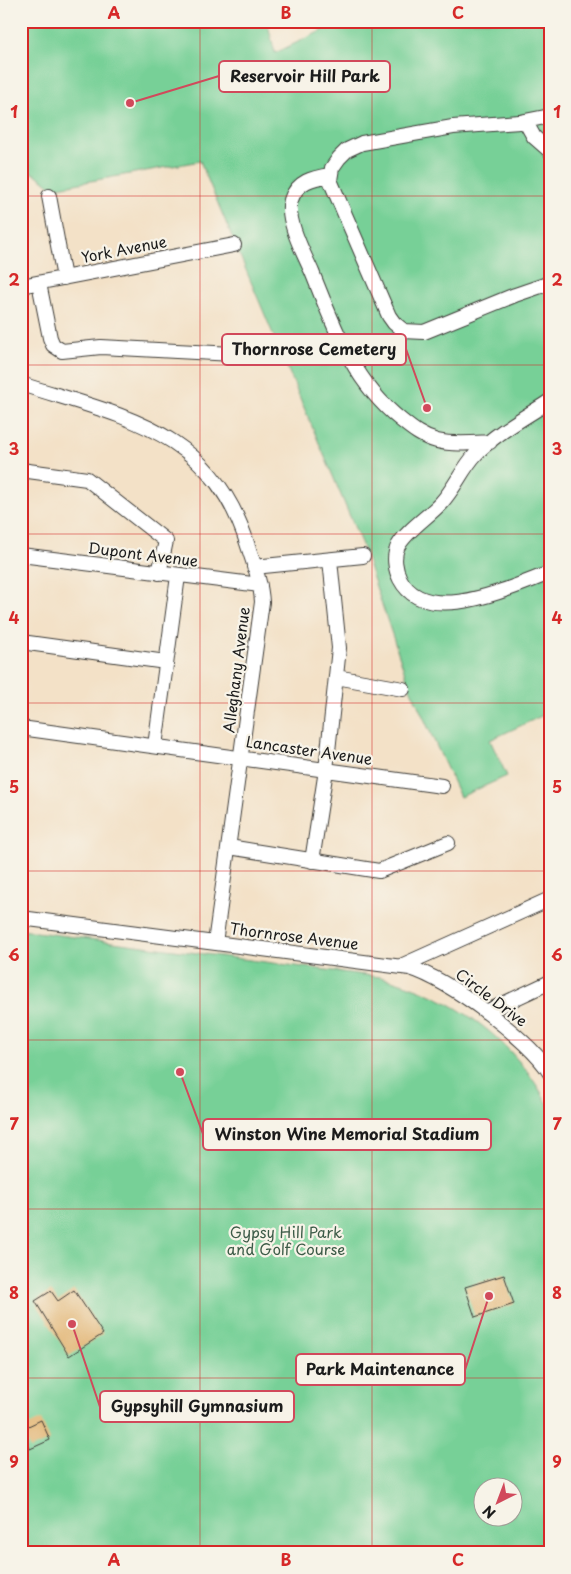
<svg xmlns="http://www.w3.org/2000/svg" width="571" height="1574" font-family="'Playpen Sans',sans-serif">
<rect width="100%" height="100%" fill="#f7f3e8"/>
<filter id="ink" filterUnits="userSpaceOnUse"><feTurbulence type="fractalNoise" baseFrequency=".02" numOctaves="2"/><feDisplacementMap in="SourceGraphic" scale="10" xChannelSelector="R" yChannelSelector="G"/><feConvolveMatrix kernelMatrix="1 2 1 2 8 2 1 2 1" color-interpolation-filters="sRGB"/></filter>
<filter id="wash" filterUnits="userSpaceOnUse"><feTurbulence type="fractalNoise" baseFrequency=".0096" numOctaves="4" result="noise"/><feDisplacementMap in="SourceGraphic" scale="20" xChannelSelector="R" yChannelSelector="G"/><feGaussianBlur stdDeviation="1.12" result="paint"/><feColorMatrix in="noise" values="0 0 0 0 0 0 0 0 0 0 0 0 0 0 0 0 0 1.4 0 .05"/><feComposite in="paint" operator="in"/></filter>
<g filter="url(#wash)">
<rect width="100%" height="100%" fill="#f3e1c7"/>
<path fill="#77d097" stroke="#4a765a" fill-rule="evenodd" d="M21,21H267L275,53L342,21H550V712L490,740L507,776L460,797L410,688L362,545L200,161L53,188L38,176L21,167Z
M21,930L380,977C455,996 514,1039 550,1108V1553H21ZM484,1486H514V1516H484Z"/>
<g id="blocks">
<path fill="#dfac64" d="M504,1275L514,1304L475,1317L465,1287Z
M74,1290L103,1334L69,1356L35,1301L51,1291L58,1301Z
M41,1420L50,1440L30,1449L22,1429Z"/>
</g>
</g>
<g filter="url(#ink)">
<use href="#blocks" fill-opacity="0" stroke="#3c3a36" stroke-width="1"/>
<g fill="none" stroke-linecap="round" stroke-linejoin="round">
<defs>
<path id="minor" d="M550,116L520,122L453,127L362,143L347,150L339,158L332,168L330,180L389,316L394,323L404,331L424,332L515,295L550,283
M525,121L534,137L550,151
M330,175C313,178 297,181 291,200C285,219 304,254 312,272C334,327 353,382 401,420C412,429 422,437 437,441C453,445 472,443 490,442
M49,196L64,278
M39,283L50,338L53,345L62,351L101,347L252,355
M21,286L234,245
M21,384C123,417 212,429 248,546C254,564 261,583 262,602L215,943
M550,401C527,416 494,434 476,454C462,469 455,488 441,503C428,517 407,530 398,546C393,556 395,569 400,579C426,629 513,586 550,573
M21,470L87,479L166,541L159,573
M21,555L260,585
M254,567L363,556
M21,642L166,662
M336,677L403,689
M21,728L442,786
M155,746L178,576
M229,847L379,871L448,843
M312,861L326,770L339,648L330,560
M21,918L410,968C448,979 529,1039 550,1073
M401,966L550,899
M486,1012L550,982"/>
</defs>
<use href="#minor" stroke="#3c3a36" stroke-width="16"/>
<use href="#minor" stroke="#fff" stroke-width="14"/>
</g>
</g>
<path fill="none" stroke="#d62828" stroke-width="1" stroke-opacity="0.55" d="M200,21V1553M372,21V1553M21,196H550M21,365H550M21,534H550M21,703H550M21,871H550M21,1040H550M21,1209H550M21,1378H550"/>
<g text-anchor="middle" stroke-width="4.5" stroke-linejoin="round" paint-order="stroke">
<g font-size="15" fill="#1c1c1c" stroke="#f7f3e8">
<text transform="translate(124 250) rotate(-11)" y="5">York Avenue</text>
<text transform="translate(143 555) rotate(7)" y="5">Dupont Avenue</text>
<text transform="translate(237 670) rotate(-83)" y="5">Alleghany Avenue</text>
<text transform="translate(309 751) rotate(8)" y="5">Lancaster Avenue</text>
<text transform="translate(294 937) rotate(7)" y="5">Thornrose Avenue</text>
<text transform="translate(491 998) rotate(37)" y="5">Circle Drive</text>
</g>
<g font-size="15" fill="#3c5b47" stroke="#f7f3e8">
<text x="286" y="1238">Gypsy Hill Park<tspan x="286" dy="17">and Golf Course</tspan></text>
</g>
</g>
<path fill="none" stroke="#d1495b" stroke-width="2" d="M130 103L219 76M427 408L406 349M180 1072L203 1134M489 1296L465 1370M72 1324L100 1407"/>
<g fill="#d1495b" stroke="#f7f3e8" stroke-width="2">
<circle cx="130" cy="103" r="5"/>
<circle cx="427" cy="408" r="5"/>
<circle cx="180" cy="1072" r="5"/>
<circle cx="489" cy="1296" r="5"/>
<circle cx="72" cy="1324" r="5"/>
</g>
<g fill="#f7f3e8" stroke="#d1495b" stroke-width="2">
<rect x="219" y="61" width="171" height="31" rx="5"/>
<rect x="222" y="334" width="184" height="31" rx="5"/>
<rect x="203" y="1119" width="288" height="31" rx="5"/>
<rect x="296" y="1354" width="169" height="31" rx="5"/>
<rect x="100" y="1391" width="194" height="31" rx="5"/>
</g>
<g font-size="16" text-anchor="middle" font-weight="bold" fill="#1c1c1c">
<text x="305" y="82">Reservoir Hill Park</text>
<text x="314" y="355">Thornrose Cemetery</text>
<text x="347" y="1140">Winston Wine Memorial Stadium</text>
<text x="380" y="1375">Park Maintenance</text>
<text x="197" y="1412">Gypsyhill Gymnasium</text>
</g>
<rect width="571" height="1574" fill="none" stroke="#f7f3e8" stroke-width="55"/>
<g transform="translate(498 1502) rotate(222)"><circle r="24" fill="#f7f3e8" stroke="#9f9d96"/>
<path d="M0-4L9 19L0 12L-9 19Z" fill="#d1495b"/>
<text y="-8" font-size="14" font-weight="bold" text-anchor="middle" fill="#1c1c1c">N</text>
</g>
<rect x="28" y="28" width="516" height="1518" fill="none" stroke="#d62828" stroke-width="2"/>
<g font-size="16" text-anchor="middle" font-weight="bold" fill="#d62828">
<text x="114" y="19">A</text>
<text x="286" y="19">B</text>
<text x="458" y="19">C</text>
<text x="14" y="118">1</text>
<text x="557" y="118">1</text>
<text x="14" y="286">2</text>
<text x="557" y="286">2</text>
<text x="14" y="455">3</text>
<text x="557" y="455">3</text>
<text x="14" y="624">4</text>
<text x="557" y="624">4</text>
<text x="14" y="793">5</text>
<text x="557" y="793">5</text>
<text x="14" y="961">6</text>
<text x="557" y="961">6</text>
<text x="14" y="1130">7</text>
<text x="557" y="1130">7</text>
<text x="14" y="1299">8</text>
<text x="557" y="1299">8</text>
<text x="14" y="1468">9</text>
<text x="557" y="1468">9</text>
<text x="114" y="1566">A</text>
<text x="286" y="1566">B</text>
<text x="458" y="1566">C</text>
</g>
</svg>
